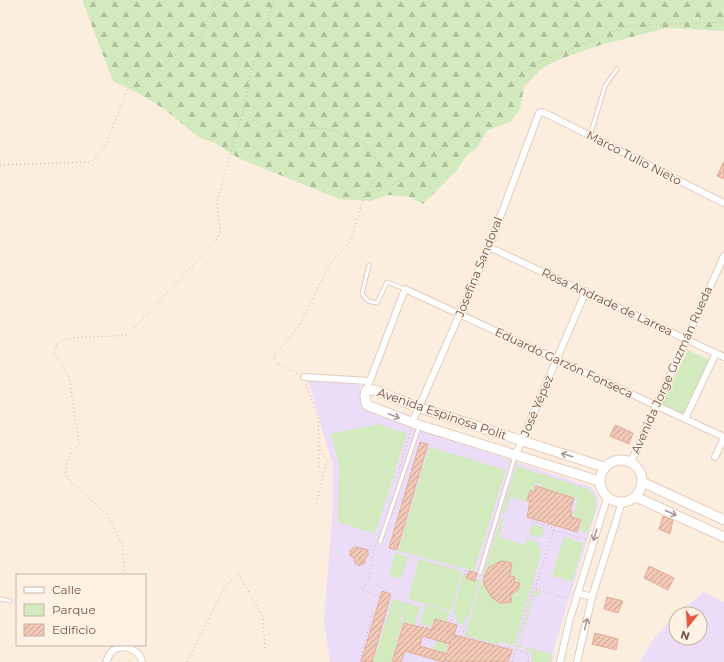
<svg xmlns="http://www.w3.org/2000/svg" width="724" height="662" font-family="Montserrat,sans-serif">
<defs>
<pattern id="forest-firs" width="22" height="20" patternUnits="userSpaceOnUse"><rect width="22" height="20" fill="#d3e9be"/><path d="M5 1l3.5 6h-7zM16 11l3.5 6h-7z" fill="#b0bf9c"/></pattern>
<pattern id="building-hatch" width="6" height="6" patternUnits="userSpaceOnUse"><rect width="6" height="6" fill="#f1c8b6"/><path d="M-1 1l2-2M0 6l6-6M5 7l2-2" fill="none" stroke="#c8a596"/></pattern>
</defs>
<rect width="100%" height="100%" fill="#fceedf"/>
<path fill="#ebdcf8" d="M308,379L361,381L360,395L365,407L376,415L591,487L595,493L598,498V505L555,645L552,662H330L324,620L333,507V464L327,447Z
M704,592L724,602V662H639L655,637L676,615V638H700V614H677Z"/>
<path fill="url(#forest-firs)" d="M82,0H724V31L667,28L597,46L558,60L541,69L524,87L520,109L510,122L488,130L476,149L467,155L457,170L423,204L410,197L388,195L370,201L340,199L238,158L215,143L200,138L164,109L140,94L113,81Z"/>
<path fill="#d3e9be" d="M688,350L712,361L686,416L661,405Z
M379,424L407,434L375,534L338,522L339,463L330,434Z
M429,447L506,470L474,571L398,551Z
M516,466L589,489C602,503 593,516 588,533L579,530L582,519L573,517L578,499L540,487L541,485L536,483L533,492L530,491L527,500L529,503L511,497L505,514L502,513Z
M501,517L505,518L499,537L525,545L527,539L540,543L538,549L542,550L514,646L502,642L497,644L465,636Z
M532,524L545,528L541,538L529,534Z
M564,537L584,543L572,582L552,576Z
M395,553L408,557L401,579L389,575Z
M419,559L462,571L451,611L408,599Z
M463,574L480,580L469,617L466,616L464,625L456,622L457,617L454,616L455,613L453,612Z
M534,590L541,592L540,596L535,594L520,645L523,646L522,648L518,647Z
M393,599L420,607L415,625L402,621L406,604L400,621L403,622L391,662H373Z
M425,605L450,612L445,631L420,624Z
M436,641L448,644L446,653L433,649Z
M526,647L552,654L551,662H531L532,653L525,649Z"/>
<path fill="url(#building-hatch)" stroke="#e4ad97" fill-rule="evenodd" d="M724,161V179L717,176Z
M615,425L633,433L629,444L610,436Z
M420,442L428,444L397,550L389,548Z
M536,486L574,498L570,511H572L571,517L581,520L577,532L527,517L530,501L527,500L530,491L534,492Z
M663,516L673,520L670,534L659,529Z
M356,547L368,550V556L365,558V563L359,566L354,562V558L350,556V550Z
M501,561L512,563L510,576L515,577L514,582L520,583L518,590L510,595L512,602L505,603H500L492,598L484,585V577L489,567Z
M649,566L674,578L668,590L644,578Z
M469,571L477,573L475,581L466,578Z
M382,591L391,594L384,619L372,662H361Z
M607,597L623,601L618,613L604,609Z
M435,619L457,625L454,635L512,650L508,662H451L444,660L443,662L405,651L401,662H392L404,623L432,630ZM422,636L450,644L447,654L420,646Z
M595,633L618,639L616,650L592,644Z"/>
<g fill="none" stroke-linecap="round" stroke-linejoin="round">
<defs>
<path id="lane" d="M590,136L605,86L617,69
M369,265L362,294L368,301L377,303L387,282L405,289
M380,542L419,427
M480,573L515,456
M0,599L10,601"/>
<path id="street" d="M489,247L724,357
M304,377L369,381
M366,391L405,289L724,437
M685,419L716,353
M412,423L489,247L539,113L543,112L724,203
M516,454L586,291
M715,457L724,438
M631,462L724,256
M577,593L592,597
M106,662C108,657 110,651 116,649C126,644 140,651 142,662
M560,662L569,622L607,498
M577,662L592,597L622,502"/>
<path id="secondary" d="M600 481a21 21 0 1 1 42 0a21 21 0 1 1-42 0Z
M599,481L419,425L369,406L366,404L365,396L366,391L375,390L417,407L604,467
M642,482L724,520
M636,497L724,537"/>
</defs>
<use href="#lane" stroke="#e2cbbe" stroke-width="5"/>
<use href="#street" stroke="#e2cbbe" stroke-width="8"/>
<use href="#secondary" stroke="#e7cbbb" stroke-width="11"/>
<path stroke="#d5ac9a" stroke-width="1" stroke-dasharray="1 3" stroke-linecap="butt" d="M242,114L273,131L324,128L359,139L384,168L365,194L350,242L329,265L299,326L275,355L274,360L277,364L298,374
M0,165L90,162L94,160L106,144L127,90L201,36L216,0
M366,194L390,187C394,182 408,177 415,172L535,64L627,26L724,22
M306,384L318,417L319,445L327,461L316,504
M319,467V446
M398,473L411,430
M532,521L553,528
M554,530L586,540
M375,545L368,581L362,590L380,597
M124,575L123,547L108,516L66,477C65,461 70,455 79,443L69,377L54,353C55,350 56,346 57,344C66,333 113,339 129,334L218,238L220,229L217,201L242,114L252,68L274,0
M465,575L466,569
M534,588L536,585L555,526
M419,625C455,635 491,643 527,653L529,658L528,662
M457,625L464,628
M447,632L454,612
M462,636L466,624
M360,660L373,612
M187,662L224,588L238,573L263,617L265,651
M444,662L453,635
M512,662L533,588L565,598L569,596"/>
<use href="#lane" stroke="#fff" stroke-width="3"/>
<use href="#street" stroke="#fff" stroke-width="6"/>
<use href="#secondary" stroke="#fff" stroke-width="9"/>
</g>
<defs><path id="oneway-shaft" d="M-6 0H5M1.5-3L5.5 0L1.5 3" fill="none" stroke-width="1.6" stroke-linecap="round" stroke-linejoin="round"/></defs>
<g stroke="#aa9791">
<use href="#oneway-shaft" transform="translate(394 416) rotate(21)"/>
<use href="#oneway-shaft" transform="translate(567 455) rotate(-163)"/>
<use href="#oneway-shaft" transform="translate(671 513) rotate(24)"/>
<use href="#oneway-shaft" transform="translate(595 535) rotate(107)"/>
<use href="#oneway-shaft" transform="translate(586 624) rotate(-76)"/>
</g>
<g text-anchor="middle" stroke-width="3" stroke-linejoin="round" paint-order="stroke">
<g font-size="12" fill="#725247" stroke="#fff2e5">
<text transform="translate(634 158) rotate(27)" y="4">Marco Tulio Nieto</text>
<text transform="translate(479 267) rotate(-68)" y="4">Josefina Sandoval</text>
<text transform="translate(607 302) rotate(25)" y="4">Rosa Andrade de Larrea</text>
<text transform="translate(564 363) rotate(25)" y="4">Eduardo Garzón Fonseca</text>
<text transform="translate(672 370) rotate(-66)" y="4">Avenida Jorge Guzmán Rueda</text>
<text transform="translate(537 406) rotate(-67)" y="4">José Yépez</text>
<text transform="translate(442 414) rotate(19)" y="4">Avenida Espinosa Polit</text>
</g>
</g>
<rect x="16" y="574" width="130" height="72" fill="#fff2e5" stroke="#c7b2a6"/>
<rect x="24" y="587" width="20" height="6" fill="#ffffff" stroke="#c7b2a6"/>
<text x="52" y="594" font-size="12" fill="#725247">Calle</text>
<rect x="24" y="604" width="20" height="12" fill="#d3e9be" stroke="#c7b2a6"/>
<text x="52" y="614" font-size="12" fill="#725247">Parque</text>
<rect x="24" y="624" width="20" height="12" fill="url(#building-hatch)" stroke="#c7b2a6"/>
<text x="52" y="634" font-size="12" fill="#725247">Edificio</text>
<g transform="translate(688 626) rotate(197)"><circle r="19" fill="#fff2e5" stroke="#c7b2a6"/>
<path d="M0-3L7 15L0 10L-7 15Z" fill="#e75842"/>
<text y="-6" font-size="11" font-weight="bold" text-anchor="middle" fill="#725247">N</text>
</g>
</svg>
